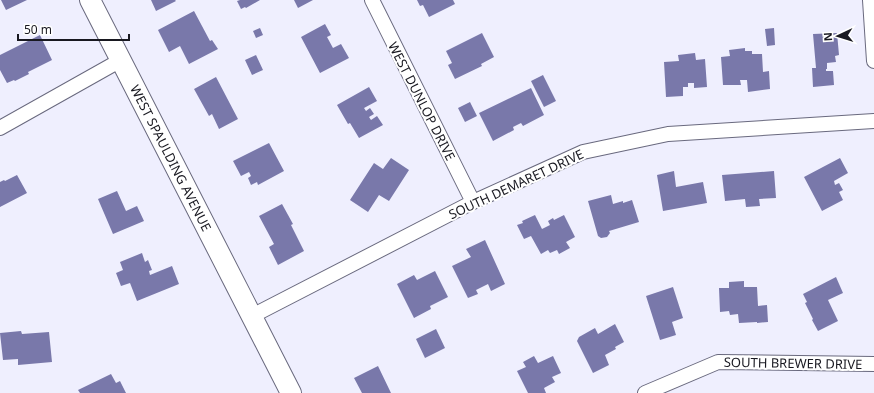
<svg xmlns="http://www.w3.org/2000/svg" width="874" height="393" font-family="'Noto Sans',sans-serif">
<rect width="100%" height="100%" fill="#efeffe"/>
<path fill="#7978aa" d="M1,0H27L6,10Z
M151,0H175L176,1L156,11Z
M240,0H260L246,8L245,7L241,9L237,1Z
M294,0H313L298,8Z
M417,0H453L455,4L429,17L423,5L420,6Z
M194,11L210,41L212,40L218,49L189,64L180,46L169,52L158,30Z
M325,24L331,35L327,37L333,48L341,44L349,58L320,73L301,37Z
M260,28L263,35L256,38L253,31Z
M774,28L775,45L767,46L765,29Z
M482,33L494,57L481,64L482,66L455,79L448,65L452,63L446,51Z
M837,33L839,55L835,56L836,62L827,63V69H826V71H833L834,85L813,87L812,68H816L813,34Z
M40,35L52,60L28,72L29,74L15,81L14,80L7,83L0,70V55Z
M745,48V51H752V54H762L763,72L769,71L770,89L748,92L747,80H740L741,85H723L721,57L730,56L729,50Z
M695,53L696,60L705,59L707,87L694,88V83H688V87H683V96L666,97L664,62L679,61L678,55Z
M256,55L263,70L252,75L245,60Z
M543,75L556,101L544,107L531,81Z
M216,77L238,119L219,129L212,114L209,116L194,89Z
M369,87L377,101L364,108L366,111L370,108L374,114L369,117L371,120L377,116L383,125L359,138L350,123L348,124L337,105Z
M531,88L544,115L523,126L521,123L513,127L514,130L493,141L479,113Z
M470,102L477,116L465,122L458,108Z
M269,143L284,171L258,185L257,182L251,185L248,178L251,176L249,172L241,176L233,161Z
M391,158L409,170L389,201L379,195L368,212L350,200L374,163L383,169Z
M840,158L848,173L834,181L835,185L839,183L843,190L839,192L843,200L822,211L804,177Z
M674,171L676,187L703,182L707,203L663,211L657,175Z
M774,171L776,198L759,199L760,206L746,207L745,199L725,201L722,175Z
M17,175L27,193L0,207V182L4,180L5,181Z
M117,191L126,211L137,206L144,221L113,234L98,199Z
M611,195L613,204L623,201V203L632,200L639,222L609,231L610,233L607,237L601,238L598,236L588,201Z
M282,204L293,224L291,225L304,251L278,265L269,247L274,244L259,216Z
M535,215L542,229L550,225L548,221L553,218L554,220L564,215L575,237L566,242L570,248L559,254L557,250L550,253L548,250L541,254L531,236L524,239L517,225L523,223L522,221Z
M485,240L505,284L491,291L488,284L476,290L478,294L468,298L452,266L471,257L466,249Z
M142,253L145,262L148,260L152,270L149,271L150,275L172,266L179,284L137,301L130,283L121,286L116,273L123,270L120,262Z
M435,271L448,297L430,306L431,309L414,318L397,284L414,275L417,280Z
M836,277L843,293L828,300L838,321L818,331L812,320L813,319L805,303L807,302L803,294Z
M744,281V287H757L758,306L767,305L768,322L757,323V322L739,323L738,314L730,315L729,311L720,312L719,288H729V282Z
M673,287L683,318L672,322L676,335L660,340L646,296Z
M615,324L624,342L615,347L616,349L605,355L609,365L593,373L577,341L579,337L595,328L598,334Z
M436,329L445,348L425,358L416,339Z
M21,331L22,334L49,332L52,362L18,365V359L3,360L0,333Z
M534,356L538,363L553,356L561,373L552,377L555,382L544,388L546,393H528L517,371L526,367L523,362Z
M378,366L391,393H362L354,378Z
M111,374L116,383L120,381L126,393H80L78,390Z"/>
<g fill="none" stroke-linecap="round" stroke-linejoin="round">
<defs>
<path id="street" d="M372,0L473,202
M870,0L874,61
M0,128L121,60
M252,316L473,202L583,152L668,134L874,121
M645,393L718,362L874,364"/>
<path id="secondary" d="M90,0L291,393"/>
</defs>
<use href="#street" stroke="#69697e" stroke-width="16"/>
<use href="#secondary" stroke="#69697e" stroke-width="22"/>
<use href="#street" stroke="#fff" stroke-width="14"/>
<use href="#secondary" stroke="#fff" stroke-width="20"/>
</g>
<g text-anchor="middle" stroke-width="4" stroke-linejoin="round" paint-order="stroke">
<g font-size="13" fill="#181820" stroke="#fff">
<text transform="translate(422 101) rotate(63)" y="5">WEST DUNLOP DRIVE</text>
<text transform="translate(171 158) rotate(63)" y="5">WEST SPAULDING AVENUE</text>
<text transform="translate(516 184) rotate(-25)" y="5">SOUTH DEMARET DRIVE</text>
<text transform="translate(793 363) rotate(1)" y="5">SOUTH BREWER DRIVE</text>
</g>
</g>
<g transform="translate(838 36) rotate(266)" stroke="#ffffff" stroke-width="3" paint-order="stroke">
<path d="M0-3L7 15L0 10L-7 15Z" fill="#181820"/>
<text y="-6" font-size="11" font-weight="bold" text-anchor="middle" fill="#181820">N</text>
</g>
<path d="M18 34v6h111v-6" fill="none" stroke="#181820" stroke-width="2"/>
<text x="24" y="34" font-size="12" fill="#181820" stroke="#ffffff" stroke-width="3" paint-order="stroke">50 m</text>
</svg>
